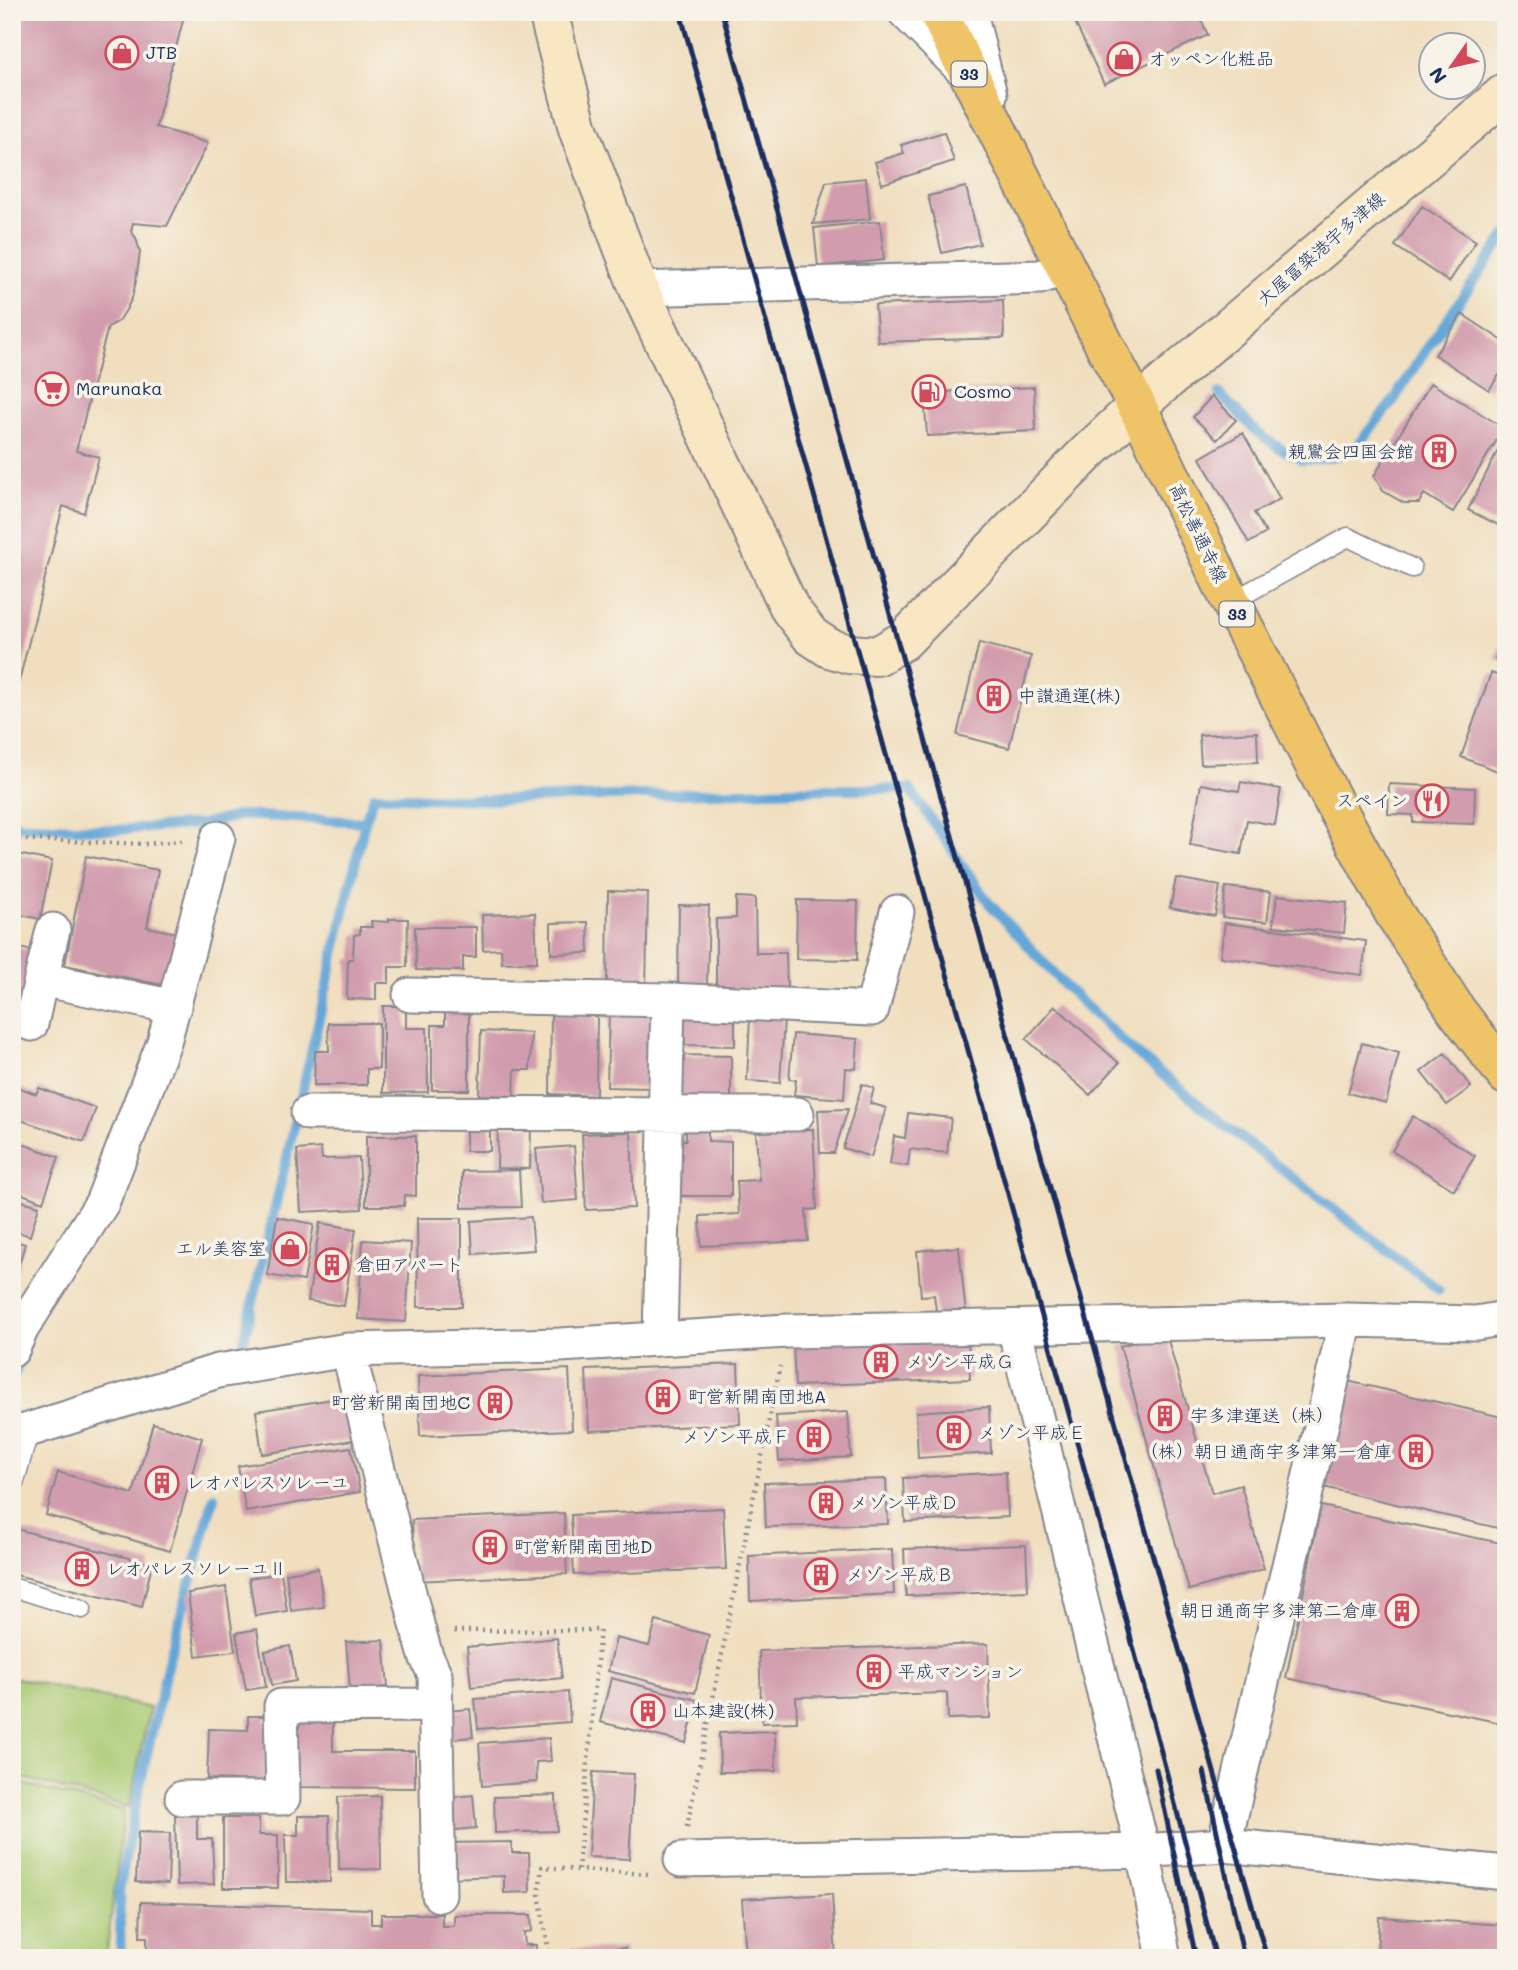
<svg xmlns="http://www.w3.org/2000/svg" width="1518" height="1970" font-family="Mali,'Klee One',sans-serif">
<rect width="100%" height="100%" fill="#f7f3e8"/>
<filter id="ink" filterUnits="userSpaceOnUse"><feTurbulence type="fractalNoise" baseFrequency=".0143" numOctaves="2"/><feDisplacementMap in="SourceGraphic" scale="14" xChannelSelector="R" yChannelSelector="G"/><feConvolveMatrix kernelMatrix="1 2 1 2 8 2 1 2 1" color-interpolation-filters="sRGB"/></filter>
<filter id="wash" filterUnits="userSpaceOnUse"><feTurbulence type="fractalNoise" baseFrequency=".00686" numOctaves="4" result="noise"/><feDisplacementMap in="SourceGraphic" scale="28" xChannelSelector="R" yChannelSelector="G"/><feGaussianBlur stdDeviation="1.57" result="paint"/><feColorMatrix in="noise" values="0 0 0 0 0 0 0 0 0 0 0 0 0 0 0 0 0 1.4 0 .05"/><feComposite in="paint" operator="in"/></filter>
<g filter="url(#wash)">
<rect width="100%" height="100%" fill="#f0debe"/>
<path fill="#aacb74" stroke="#627d69" stroke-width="2" d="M12,1677L150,1708L129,1807L12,1775Z
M12,1781L124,1810L106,1958H12Z"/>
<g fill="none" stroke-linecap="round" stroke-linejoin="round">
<path stroke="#63a6d8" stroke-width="10" d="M1219,393L1257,432L1278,447L1303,460L1329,458L1355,448L1394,400L1423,354L1506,235
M12,825L116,830L202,824L242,815L365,822
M242,1349L365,822L374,796L486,800L830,789H910L989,903L1066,987L1133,1051L1232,1131L1439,1290
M12,1381L24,1352
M121,1958L119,1892L135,1807L168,1662L214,1497"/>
</g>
<g id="blocks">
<path fill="#d19cad" d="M12,12H185L156,127L208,143L167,226L133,223L131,231L136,238L140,252L136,281L132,298L126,310L119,321L108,327L76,451L99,457L84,513L63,506L13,705Z
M1070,12H1198L1208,35L1104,84Z
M944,132L954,161L882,184L875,162L904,153L901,145Z
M866,178L870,219L813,224L826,182Z
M966,187L980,244L942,253L928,196Z
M1422,206L1476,241L1449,282L1395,246Z
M880,221L884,260L818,267L814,228Z
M1003,300L1004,338L878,342L875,305Z
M1462,314L1506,343V365L1489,390L1435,355Z
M1431,383L1504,428L1453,512L1424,494L1419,503H1404L1383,491L1374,476Z
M1034,387L1036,431L927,436L924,393Z
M1212,396L1236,420L1217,440L1193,417Z
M1243,433L1280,499L1254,513L1266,533L1249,543L1200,458Z
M1499,448L1506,452V529L1468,510Z
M1506,629V663L1495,659Z
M979,643L1031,656L1009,748L957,735Z
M1491,673L1506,678V755L1500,772L1461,757Z
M1257,732L1258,762L1201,764L1199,735Z
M1241,782L1281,789L1275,825L1247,820L1241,854L1190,845L1201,784L1239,791Z
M1389,784L1475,788L1474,824L1413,822V815L1388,814Z
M12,853L52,861L40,919L12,913Z
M86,856L158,870L147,927L177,933L167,986L65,965Z
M1176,878L1220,886L1215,916L1170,908Z
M1226,887L1271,892L1267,922L1222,917Z
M608,891L648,892L646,988L607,987Z
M1277,895L1347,903L1344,933L1273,926Z
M736,897L755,898L756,953H786L787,988L716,989V919L736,918Z
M797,900L858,901L857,960L796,959Z
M679,905L709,906L707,985L678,984Z
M535,913L537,962L502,963L501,949L483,950L482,915Z
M389,919H408L407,967H389V983H376V1000L347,999L348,959H353L354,935L360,934V927H372L371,921L389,922Z
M588,922L589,953L551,954V923Z
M1225,923L1366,941L1362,975L1220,957Z
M415,927H476V957H463V971L416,970Z
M12,947L30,950L21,1000L12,998Z
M383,1006H406V1028H427L428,1092L383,1093Z
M1055,1006L1119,1063L1090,1095L1026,1039Z
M445,1010L469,1011V1090H432V1025H445Z
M609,1011L652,1013L649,1088L607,1087Z
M685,1011H735V1046L685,1045Z
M551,1014L597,1015L596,1096L550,1094Z
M750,1017L784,1019L780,1083L747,1081Z
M328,1023H379V1069H367V1085H314L315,1051H329Z
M481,1031L531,1033L530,1070H515L514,1096L479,1095Z
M793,1034L858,1039L856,1069L846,1068L844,1099L794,1095L796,1080L789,1079Z
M1362,1043L1399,1053L1386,1103L1348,1093Z
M1445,1053L1471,1087L1447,1105L1421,1072Z
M678,1055L731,1056V1098H678Z
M862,1084L874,1088L870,1103L886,1108L871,1157L843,1148Z
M12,1085L36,1094L39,1088L96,1108L84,1142L12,1117Z
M848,1109L834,1153H820L818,1110Z
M908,1113L951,1118L947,1153L910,1149L908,1166L890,1164L894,1136L905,1138Z
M1413,1116L1475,1156L1454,1190L1392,1151Z
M466,1125H490V1151H466Z
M498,1126H531L530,1169L497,1168Z
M813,1129L817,1209L806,1210L808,1241L701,1246L700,1216L739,1214L737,1181L759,1180L756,1132Z
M686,1131H708V1141L731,1142V1196H671V1140H686Z
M631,1132L634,1208L586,1210L582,1134Z
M366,1136H416V1196L405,1195L404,1206H366Z
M12,1140L59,1157L43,1202L12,1190Z
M574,1146L578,1200L541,1203L536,1149Z
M321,1148L322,1159L359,1158L362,1209L301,1212L297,1150Z
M519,1170L521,1207L462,1208V1171Z
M12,1198L39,1206L30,1236L12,1230Z
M277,1217L314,1224L304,1281L267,1275Z
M531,1217L534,1250L473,1254L471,1221Z
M417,1218H462V1307H418Z
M320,1223L356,1229L344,1306L308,1301Z
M12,1240L25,1244L16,1274L12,1273Z
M363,1240L411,1243L406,1322L358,1319Z
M959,1247L966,1315L937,1318L934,1295L921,1296L917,1251Z
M1166,1333L1212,1493L1241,1485L1264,1569L1189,1590L1120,1346Z
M968,1337L970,1379L795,1386L793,1344Z
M738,1364L740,1424L589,1431L586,1370Z
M569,1369L572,1430L420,1436L418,1376Z
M1343,1380L1506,1418V1530L1319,1486Z
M346,1397L353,1440L262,1454L256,1411Z
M989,1407L991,1453L918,1458L916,1412Z
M848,1412L851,1457L779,1461L776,1416Z
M153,1423L202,1438L170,1551L46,1515L58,1472L133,1494Z
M351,1447L360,1492L246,1512L238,1466Z
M1006,1472L1008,1517L905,1522L903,1478Z
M886,1479L888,1524L766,1527L764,1483Z
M1321,1506L1506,1544V1724L1286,1678Z
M723,1508L726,1569L574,1575L571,1515Z
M564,1513L567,1574L415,1581L412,1520Z
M12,1528L152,1564L142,1607L12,1574Z
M1026,1545L1028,1591L906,1596L904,1549Z
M892,1549L894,1594L750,1601L749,1556Z
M318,1568L324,1607L291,1611L286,1573Z
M281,1573L287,1611L255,1616L249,1578Z
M226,1587L235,1651L196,1656L188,1593Z
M656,1621L709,1635L695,1693L608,1671L616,1638L649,1646Z
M257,1629L266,1687L246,1690L236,1633Z
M557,1638L562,1678L471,1687L467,1647Z
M384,1640L388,1687L350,1690L346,1642Z
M988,1644L990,1718L948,1719L947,1693L796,1697L797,1722L762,1723L759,1651Z
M290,1646L296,1681L272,1685L265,1651Z
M611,1678L697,1700L686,1743L600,1722Z
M568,1692L570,1722L478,1729L475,1699Z
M470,1709L473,1737L450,1739L447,1711Z
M248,1716H266L265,1781L207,1779L209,1729L248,1730Z
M290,1717L333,1718V1751H415V1788L290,1787Z
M775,1731L776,1771L720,1772L719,1733Z
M549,1738L551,1761L536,1762L537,1782L482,1786L479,1743Z
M593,1772L634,1774L629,1859L588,1857Z
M473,1795L476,1828L447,1831L444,1798Z
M556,1795L557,1831L495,1833L494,1797Z
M380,1796L381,1869L339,1870L338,1797Z
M197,1814V1839H212L214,1884L177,1885L175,1815Z
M298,1816H329L330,1882H286L285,1835H298Z
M223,1818H259V1835H278V1888H223Z
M138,1832L170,1833L168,1884L136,1882Z
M512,1842V1853H529L530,1892L504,1893V1876L446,1878L445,1843Z
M832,1894L836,1958H746L742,1899Z
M141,1902L371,1909V1924H381V1914H442V1926H454V1915H531L532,1931L524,1932L525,1945H536V1958H147V1937H140Z
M1379,1917L1506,1925L1504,1958H1377Z
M625,1948V1958H572V1950Z"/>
</g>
</g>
<g filter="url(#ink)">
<use href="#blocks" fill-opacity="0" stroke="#86868e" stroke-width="2"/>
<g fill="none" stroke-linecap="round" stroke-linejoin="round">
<defs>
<path id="lane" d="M1231,602L1348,537L1412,568
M12,1491L30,1429
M12,1587L82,1609"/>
<path id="street" d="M905,12L961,68
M970,12L990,95
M639,289L1040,277L1066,268
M41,979L53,930
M410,995L668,1000L660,1339
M668,1000L872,1009L897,912
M31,1024L41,979L174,1007
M308,1113L797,1114
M1014,1327L1143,1851L1164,1958
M12,1350L22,1328L102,1203L164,1042L218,838
M348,1350L419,1632L426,1656L435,1675L439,1895
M12,1435L218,1371L348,1350L560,1345L787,1331L1346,1320L1476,1323L1506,1318
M182,1798H283L281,1706L435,1705
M1224,1845L1346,1320
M681,1860L1143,1851L1224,1845L1506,1873"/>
<path id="secondary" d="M548,12L578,129L639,289L790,609L811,636L829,648L849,654L877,656L903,641L1085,455L1137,406L1506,92"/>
<path id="primary" d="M938,12L1104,344L1137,406L1231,602L1335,805L1394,913L1456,1010L1506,1075"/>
</defs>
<use href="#lane" stroke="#86868e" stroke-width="21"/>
<use href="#street" stroke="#86868e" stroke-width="37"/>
<use href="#secondary" stroke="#86868e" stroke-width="42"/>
<use href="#primary" stroke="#86868e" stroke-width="42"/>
<path stroke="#86868e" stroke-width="4.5" stroke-dasharray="2 5" stroke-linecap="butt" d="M12,839L144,844L183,841
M454,1631L600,1630L578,1870L650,1874
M687,1827L780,1366
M550,1958L539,1894L542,1867L578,1870"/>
<use href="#lane" stroke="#fff" stroke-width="18"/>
<use href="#street" stroke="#fff" stroke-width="33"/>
<use href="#secondary" stroke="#f9e7c3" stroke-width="38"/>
<use href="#primary" stroke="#efc469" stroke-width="38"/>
<path stroke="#1b2f5e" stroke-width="5" d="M680,12L1119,1594L1216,1958
M722,12L1173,1628L1267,1958
M1156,1769L1196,1958
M1204,1771L1244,1958"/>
</g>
</g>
<defs>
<symbol id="shop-ring" viewBox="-11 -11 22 22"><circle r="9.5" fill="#f7f3e8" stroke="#d1495b" stroke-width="1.5"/><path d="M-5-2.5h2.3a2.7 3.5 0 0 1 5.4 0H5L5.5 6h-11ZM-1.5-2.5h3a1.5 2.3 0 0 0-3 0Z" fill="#d1495b"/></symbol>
<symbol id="supermarket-ring" viewBox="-11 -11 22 22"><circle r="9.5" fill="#f7f3e8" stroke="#d1495b" stroke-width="1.5"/><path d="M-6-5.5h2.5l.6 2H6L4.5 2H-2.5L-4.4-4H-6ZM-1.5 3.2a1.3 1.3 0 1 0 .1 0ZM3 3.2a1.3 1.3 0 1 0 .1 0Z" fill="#d1495b"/></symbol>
<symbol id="fuel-ring" viewBox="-11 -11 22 22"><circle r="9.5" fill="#f7f3e8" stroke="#d1495b" stroke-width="1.5"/><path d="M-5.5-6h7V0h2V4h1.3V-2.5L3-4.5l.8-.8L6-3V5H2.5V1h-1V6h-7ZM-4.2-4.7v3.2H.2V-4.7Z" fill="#d1495b"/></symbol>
<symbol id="building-ring" viewBox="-11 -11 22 22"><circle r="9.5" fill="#f7f3e8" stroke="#d1495b" stroke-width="1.5"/><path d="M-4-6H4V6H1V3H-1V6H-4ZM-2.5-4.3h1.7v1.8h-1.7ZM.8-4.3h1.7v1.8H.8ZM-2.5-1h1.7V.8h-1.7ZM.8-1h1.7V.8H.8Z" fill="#d1495b"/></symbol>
<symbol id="restaurant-ring" viewBox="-11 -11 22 22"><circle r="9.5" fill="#f7f3e8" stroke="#d1495b" stroke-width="1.5"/><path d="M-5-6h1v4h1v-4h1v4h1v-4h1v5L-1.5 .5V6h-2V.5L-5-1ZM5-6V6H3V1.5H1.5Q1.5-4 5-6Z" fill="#d1495b"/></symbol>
</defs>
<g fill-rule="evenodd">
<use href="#shop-ring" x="103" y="34" width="38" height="38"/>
<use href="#shop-ring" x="1105" y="40" width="38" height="38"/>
<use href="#supermarket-ring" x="33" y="370" width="38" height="38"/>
<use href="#fuel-ring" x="910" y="373" width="38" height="38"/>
<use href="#building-ring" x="1420" y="433" width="38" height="38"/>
<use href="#building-ring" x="975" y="677" width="38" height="38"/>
<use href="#restaurant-ring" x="1413" y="782" width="38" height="38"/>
<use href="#shop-ring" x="271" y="1230" width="38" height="38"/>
<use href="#building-ring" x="313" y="1246" width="38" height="38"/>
<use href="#building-ring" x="862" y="1343" width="38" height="38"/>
<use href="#building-ring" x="644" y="1378" width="38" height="38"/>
<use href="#building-ring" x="476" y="1384" width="38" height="38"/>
<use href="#building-ring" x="1146" y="1397" width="38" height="38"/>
<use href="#building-ring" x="935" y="1414" width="38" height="38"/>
<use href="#building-ring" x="795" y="1418" width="38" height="38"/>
<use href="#building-ring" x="1397" y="1433" width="38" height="38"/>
<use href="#building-ring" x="143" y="1464" width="38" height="38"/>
<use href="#building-ring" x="807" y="1484" width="38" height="38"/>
<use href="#building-ring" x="471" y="1528" width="38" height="38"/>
<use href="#building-ring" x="63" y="1550" width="38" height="38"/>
<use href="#building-ring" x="802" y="1556" width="38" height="38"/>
<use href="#building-ring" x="1383" y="1592" width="38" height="38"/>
<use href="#building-ring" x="855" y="1653" width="38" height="38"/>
<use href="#building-ring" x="629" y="1692" width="38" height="38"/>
</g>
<g text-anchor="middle" stroke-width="7" stroke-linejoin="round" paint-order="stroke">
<g fill="#f7f3e8" stroke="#5d6a87" stroke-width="2">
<rect x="951.5" y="61.5" width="35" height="25" rx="5"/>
<rect x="1219.5" y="601.5" width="35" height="25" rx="5"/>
</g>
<g font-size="16" font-weight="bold" fill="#1b2f5e">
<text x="969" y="80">33</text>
<text x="1237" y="620">33</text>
</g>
<g font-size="18" fill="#1b2f5e" stroke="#f7f3e8" text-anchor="start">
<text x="146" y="59">JTB</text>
<text x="1148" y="65">オッペン化粧品</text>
<text x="76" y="395">Marunaka</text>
<text x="954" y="398">Cosmo</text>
<text x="1414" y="458" text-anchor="end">親鸞会四国会館</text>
<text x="1018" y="702">中讃通運(株)</text>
<text x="1408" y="807" text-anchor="end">スペイン</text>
<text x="266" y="1255" text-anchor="end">エル美容室</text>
<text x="356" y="1271">倉田アパート</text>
<text x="906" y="1368">メゾン平成Ｇ</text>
<text x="688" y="1403">町営新開南団地A</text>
<text x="470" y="1409" text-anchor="end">町営新開南団地C</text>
<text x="1190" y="1422">宇多津運送（株）</text>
<text x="978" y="1439">メゾン平成Ｅ</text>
<text x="790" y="1443" text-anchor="end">メゾン平成Ｆ</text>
<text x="1392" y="1458" text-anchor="end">（株）朝日通商宇多津第一倉庫</text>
<text x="186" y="1489">レオパレスソレーユ</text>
<text x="850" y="1509">メゾン平成Ｄ</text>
<text x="514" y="1553">町営新開南団地D</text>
<text x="106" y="1575">レオパレスソレーユⅡ</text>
<text x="846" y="1581">メゾン平成Ｂ</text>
<text x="1378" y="1617" text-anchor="end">朝日通商宇多津第二倉庫</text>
<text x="898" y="1678">平成マンション</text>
<text x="672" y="1717">山本建設(株)</text>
</g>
<g font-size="18" fill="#1b2f5e" stroke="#f7f3e8">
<text transform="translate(1321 249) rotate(-41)" y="6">大屋冨築港宇多津線</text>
<text transform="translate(1198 533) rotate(64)" y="6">高松善通寺線</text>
</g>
</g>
<rect width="1518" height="1970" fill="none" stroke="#f7f3e8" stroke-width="42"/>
<g transform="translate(1452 66) rotate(236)"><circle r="33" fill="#f7f3e8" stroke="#9fa5b1" stroke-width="2"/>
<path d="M0-5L12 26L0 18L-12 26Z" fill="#d1495b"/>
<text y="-10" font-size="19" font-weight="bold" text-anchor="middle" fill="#1b2f5e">N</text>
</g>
</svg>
